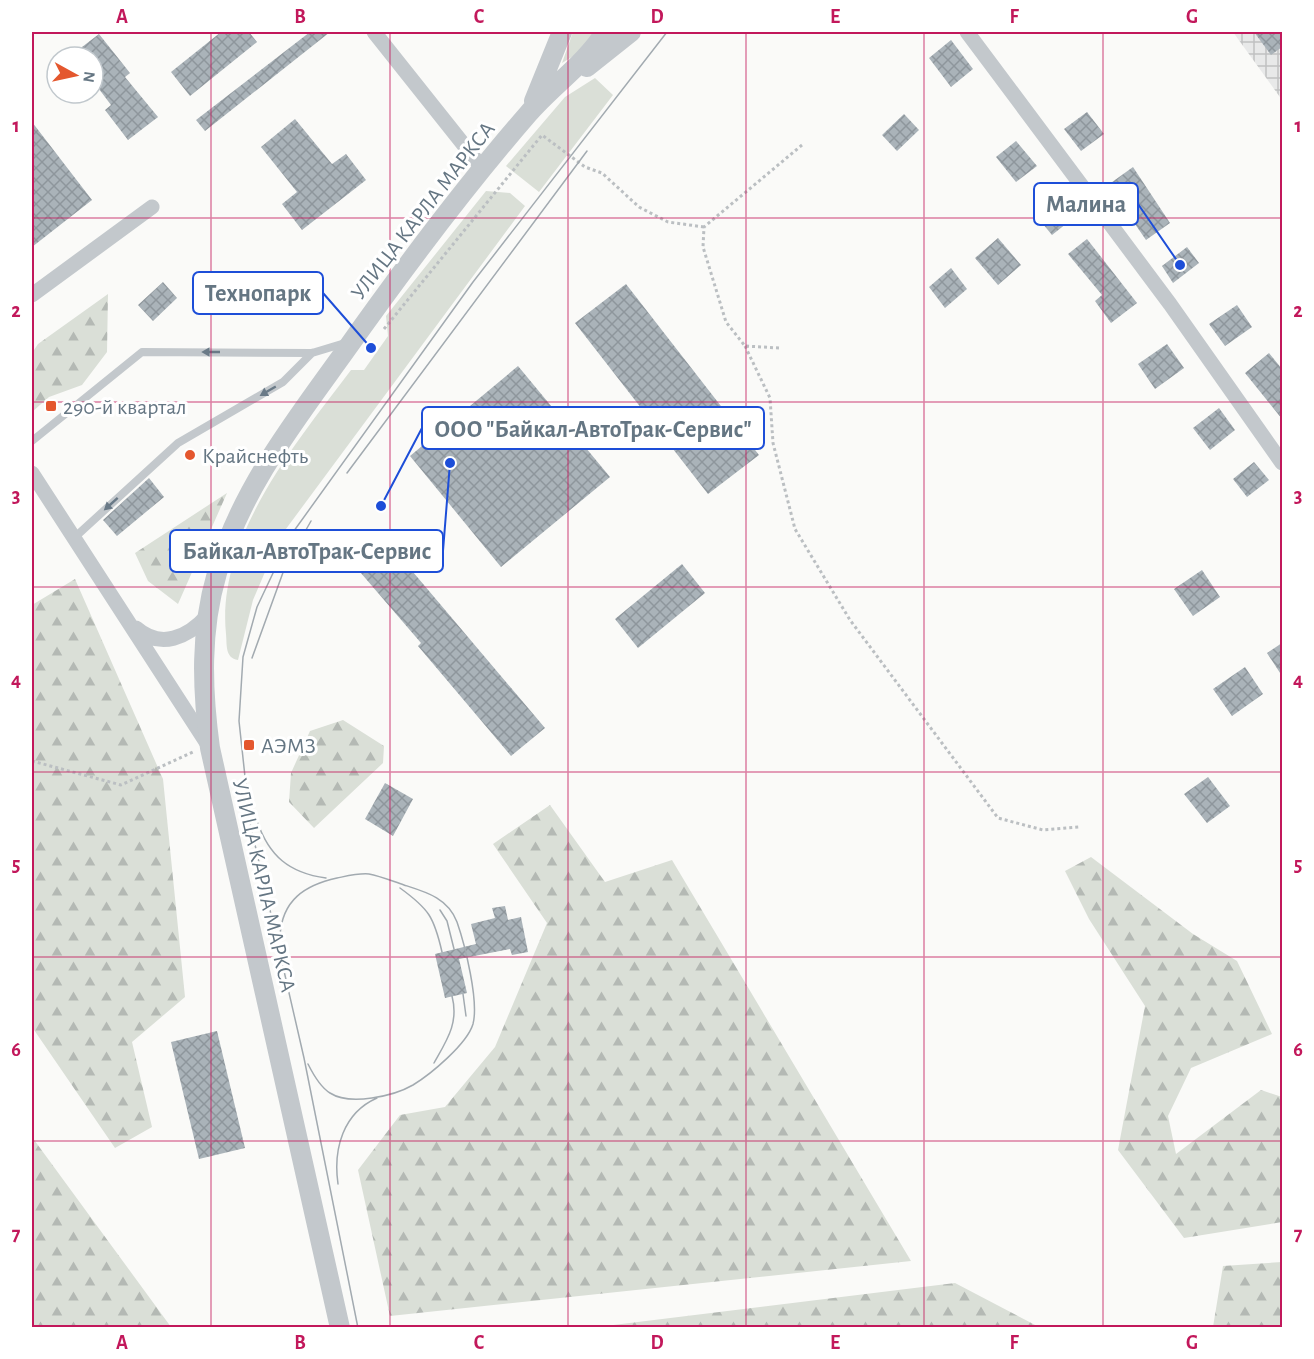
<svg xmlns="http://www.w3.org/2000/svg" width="1314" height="1359" font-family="'Alegreya Sans',sans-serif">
<defs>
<pattern id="industrial-grid" width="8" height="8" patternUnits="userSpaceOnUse" patternTransform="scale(1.5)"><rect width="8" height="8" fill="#e8e9e9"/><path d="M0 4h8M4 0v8" fill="none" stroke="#c0c1c2"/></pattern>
<pattern id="forest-firs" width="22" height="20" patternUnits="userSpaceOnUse" patternTransform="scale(1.5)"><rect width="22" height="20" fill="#dadfd7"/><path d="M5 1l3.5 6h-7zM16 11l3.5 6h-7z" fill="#b4b9b4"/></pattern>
<pattern id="building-cross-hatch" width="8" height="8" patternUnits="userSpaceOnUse" patternTransform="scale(1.5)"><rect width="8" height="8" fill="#aab3b9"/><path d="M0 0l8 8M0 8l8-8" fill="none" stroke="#8e969c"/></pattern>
</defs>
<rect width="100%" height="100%" fill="#fafaf8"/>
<path fill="url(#industrial-grid)" d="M1233,32H1282V100Z"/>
<path fill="#dadfd7" d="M573,32H599L580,52L562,63Z
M595,78L613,95L539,192L506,166L565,97Z
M486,191L510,193L525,206L280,537L253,600L238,660C225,658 227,645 226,634C216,538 296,443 351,370H364L388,336L386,316Z"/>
<path fill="url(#forest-firs)" d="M108,294L107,352L82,385L49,397L32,412V353L38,344Z
M227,493L178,604L148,581L135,553Z
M75,579L163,779L185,997L132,1042L152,1127L115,1148L32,1027V605Z
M343,720L384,746L383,763L314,828L289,802L291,773L310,731Z
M550,805L605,882L672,860L911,1261L390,1316L358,1170L400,1115L445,1107L495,1047L547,923L493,844Z
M1091,857L1193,934L1237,961L1272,1034L1191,1068L1168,1116L1176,1154L1261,1090L1282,1097V1140L1280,1145L1282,1151V1222L1184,1238L1118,1150L1145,1006L1089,919L1065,871Z
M32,1137L171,1327H32Z
M1282,1262V1327H1213L1223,1266Z
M955,1283L1039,1327H597Z"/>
<path fill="url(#building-cross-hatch)" d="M221,32H249L257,42L190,96L171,72Z
M310,32H330L205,131L196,120Z
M1254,32H1282V47L1271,55Z
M99,34L130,73L125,77L158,117L128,140L105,110L111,105L93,81V57H69Z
M951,40L973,69L951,87L929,58Z
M1087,112L1104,134L1081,151L1064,129Z
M904,114L919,130L897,151L882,135Z
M295,119L332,164L346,154L366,180L302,230L282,204L297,192L261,147Z
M32,122L92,200L32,247Z
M1016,141L1037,166L1016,182L996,157Z
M1133,167L1170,223L1146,240L1108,185Z
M1057,193L1076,216L1052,235L1033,212Z
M998,238L1021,265L998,285L975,258Z
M1087,239L1137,303L1111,323L1095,301L1102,295L1068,254Z
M1187,247L1199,263L1173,283L1162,266Z
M951,268L967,289L945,308L929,287Z
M163,282L177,298L153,321L138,305Z
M626,284L759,455L708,494L575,323Z
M1237,305L1252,327L1225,346L1209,324Z
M1167,344L1184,368L1155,389L1138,364Z
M1269,353L1282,369V419L1245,373Z
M518,366L610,477L501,567L410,456Z
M1219,408L1235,430L1210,450L1193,428Z
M1254,462L1269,480L1247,497L1233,479Z
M149,478L164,497L117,536L103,520Z
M391,546L545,728L511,756L418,646L421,643L360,572Z
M682,564L705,593L638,648L615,619Z
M1202,570L1220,597L1193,616L1174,589Z
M1282,643V676L1267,653Z
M1245,667L1263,694L1232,716L1213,689Z
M1208,777L1230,806L1207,823L1184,794Z
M385,783L413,799L393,836L365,819Z
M505,906L508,920L521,917L528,952L512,955L510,949L459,959L467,993L445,998L435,954L476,944L471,924L495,918L492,908Z
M217,1031L245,1148L199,1159L171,1042Z"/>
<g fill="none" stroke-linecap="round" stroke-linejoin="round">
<path stroke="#bbbfc2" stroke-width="3" stroke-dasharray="3 3" stroke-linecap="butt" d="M384,329L542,135L585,167L602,173L639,207L668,222L704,227
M745,346L770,398L773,443L795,529L850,620L998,818L1043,830L1079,827
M779,348L745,346L726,322L703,247L704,227L802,145
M32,761L121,785L193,752"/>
<path stroke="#c3c8cc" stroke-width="8" d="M32,441L142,352L312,353L345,343
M74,538L178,443L283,382L312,353"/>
<path stroke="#c3c8cc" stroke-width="15" d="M374,32L483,169
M967,32L1170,304L1282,463
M32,295L152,207
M32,473L208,745
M136,628C161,650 188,637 207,616"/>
<path stroke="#c3c8cc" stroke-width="20" d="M587,67L631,32
M534,101L562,32
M340,1328L210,748C202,689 200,631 217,573C240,491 294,422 343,354C401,272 462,190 528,114C552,86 586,63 605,32"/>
<path stroke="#a2aab0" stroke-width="1.5" d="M347,473L587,151
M252,658L285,567L311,521
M257,821C269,856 289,873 326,878
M400,888C429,909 434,917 442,952
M440,910L447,921L454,949
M280,936C282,900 305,885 337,878C347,876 359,873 369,874C380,876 392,881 404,885C426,892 448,898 457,922C465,945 479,1001 473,1024C467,1044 431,1074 413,1085C394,1096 350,1106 330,1093C320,1087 313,1074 308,1064
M463,994L466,1016
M434,1063C447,1040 459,1023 452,996
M338,1184C333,1149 343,1113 377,1098
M358,1328L304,1058L250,823L239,721L243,657L257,607L291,535L473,282L667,32"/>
</g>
<defs><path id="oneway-solid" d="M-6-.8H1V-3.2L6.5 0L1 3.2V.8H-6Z" transform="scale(1.5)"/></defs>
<g fill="#6a7a87">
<use href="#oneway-solid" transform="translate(211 352) rotate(-180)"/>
<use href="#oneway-solid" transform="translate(268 391) rotate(150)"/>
<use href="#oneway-solid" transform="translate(111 504) rotate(138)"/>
</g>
<path fill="none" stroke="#c2185b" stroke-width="1.5" stroke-opacity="0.55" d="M211,32V1328M390,32V1328M568,32V1328M746,32V1328M924,32V1328M1103,32V1328M32,218H1282M32,402H1282M32,587H1282M32,772H1282M32,957H1282M32,1141H1282"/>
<g fill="#e4572e" stroke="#fff" stroke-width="2">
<rect x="45" y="400" width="12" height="12" rx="3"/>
<circle cx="190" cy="455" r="6"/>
<rect x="243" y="739" width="12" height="12" rx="3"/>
</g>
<g text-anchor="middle" stroke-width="6" stroke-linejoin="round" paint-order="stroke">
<g font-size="22" fill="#657683" stroke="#fff">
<text transform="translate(422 210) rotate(-52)" y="8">УЛИЦА КАРЛА МАРКСА</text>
<text transform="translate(265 885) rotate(77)" y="8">УЛИЦА КАРЛА МАРКСА</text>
</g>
<g font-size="22" fill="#657683" stroke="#fff" text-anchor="start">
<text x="63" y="414">290-й квартал</text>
<text x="202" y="463">Крайснефть</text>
<text x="261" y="753">АЭМЗ</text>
</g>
</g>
<path fill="none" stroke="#1d4ed8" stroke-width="2" d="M1180 265L1138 204M371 348L323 293M381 506L422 428M450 463L443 551"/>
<g fill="#1d4ed8" stroke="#fff" stroke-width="2">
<circle cx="1180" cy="265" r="6"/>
<circle cx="371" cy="348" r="6"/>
<circle cx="381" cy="506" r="6"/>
<circle cx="450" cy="463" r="6"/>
</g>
<g fill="#fff" stroke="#1d4ed8" stroke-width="2">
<rect x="1034" y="183" width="104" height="42" rx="6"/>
<rect x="193" y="272" width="130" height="42" rx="6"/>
<rect x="422" y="407" width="342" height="42" rx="6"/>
<rect x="170" y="530" width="273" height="42" rx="6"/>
</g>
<g font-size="24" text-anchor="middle" font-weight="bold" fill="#657683">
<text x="1086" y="212">Малина</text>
<text x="258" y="301">Технопарк</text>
<text x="593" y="437">ООО "Байкал-АвтоТрак-Сервис"</text>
<text x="307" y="559">Байкал-АвтоТрак-Сервис</text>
</g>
<rect width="1314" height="1359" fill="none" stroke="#ffffff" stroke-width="66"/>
<g transform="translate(75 75) rotate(98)"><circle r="28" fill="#ffffff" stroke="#c1c8cd" stroke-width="1.5"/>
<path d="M0-4.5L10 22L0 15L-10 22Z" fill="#e4572e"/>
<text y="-9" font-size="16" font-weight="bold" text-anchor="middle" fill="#657683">N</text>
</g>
<rect x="33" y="33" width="1248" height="1293" fill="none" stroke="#c2185b" stroke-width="2"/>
<g font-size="20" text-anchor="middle" font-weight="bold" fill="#c2185b">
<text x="122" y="23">A</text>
<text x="300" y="23">B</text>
<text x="479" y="23">C</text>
<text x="657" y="23">D</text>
<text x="835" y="23">E</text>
<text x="1014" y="23">F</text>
<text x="1192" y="23">G</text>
<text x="16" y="132">1</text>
<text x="1298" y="132">1</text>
<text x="16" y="317">2</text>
<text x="1298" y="317">2</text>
<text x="16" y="502">3</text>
<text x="1298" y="502">3</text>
<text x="16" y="686">4</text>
<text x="1298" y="686">4</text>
<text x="16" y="871">5</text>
<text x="1298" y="871">5</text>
<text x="16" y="1056">6</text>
<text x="1298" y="1056">6</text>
<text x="16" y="1240">7</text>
<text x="1298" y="1240">7</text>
<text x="122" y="1349">A</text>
<text x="300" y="1349">B</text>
<text x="479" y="1349">C</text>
<text x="657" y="1349">D</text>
<text x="835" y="1349">E</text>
<text x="1014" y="1349">F</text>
<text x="1192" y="1349">G</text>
</g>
</svg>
